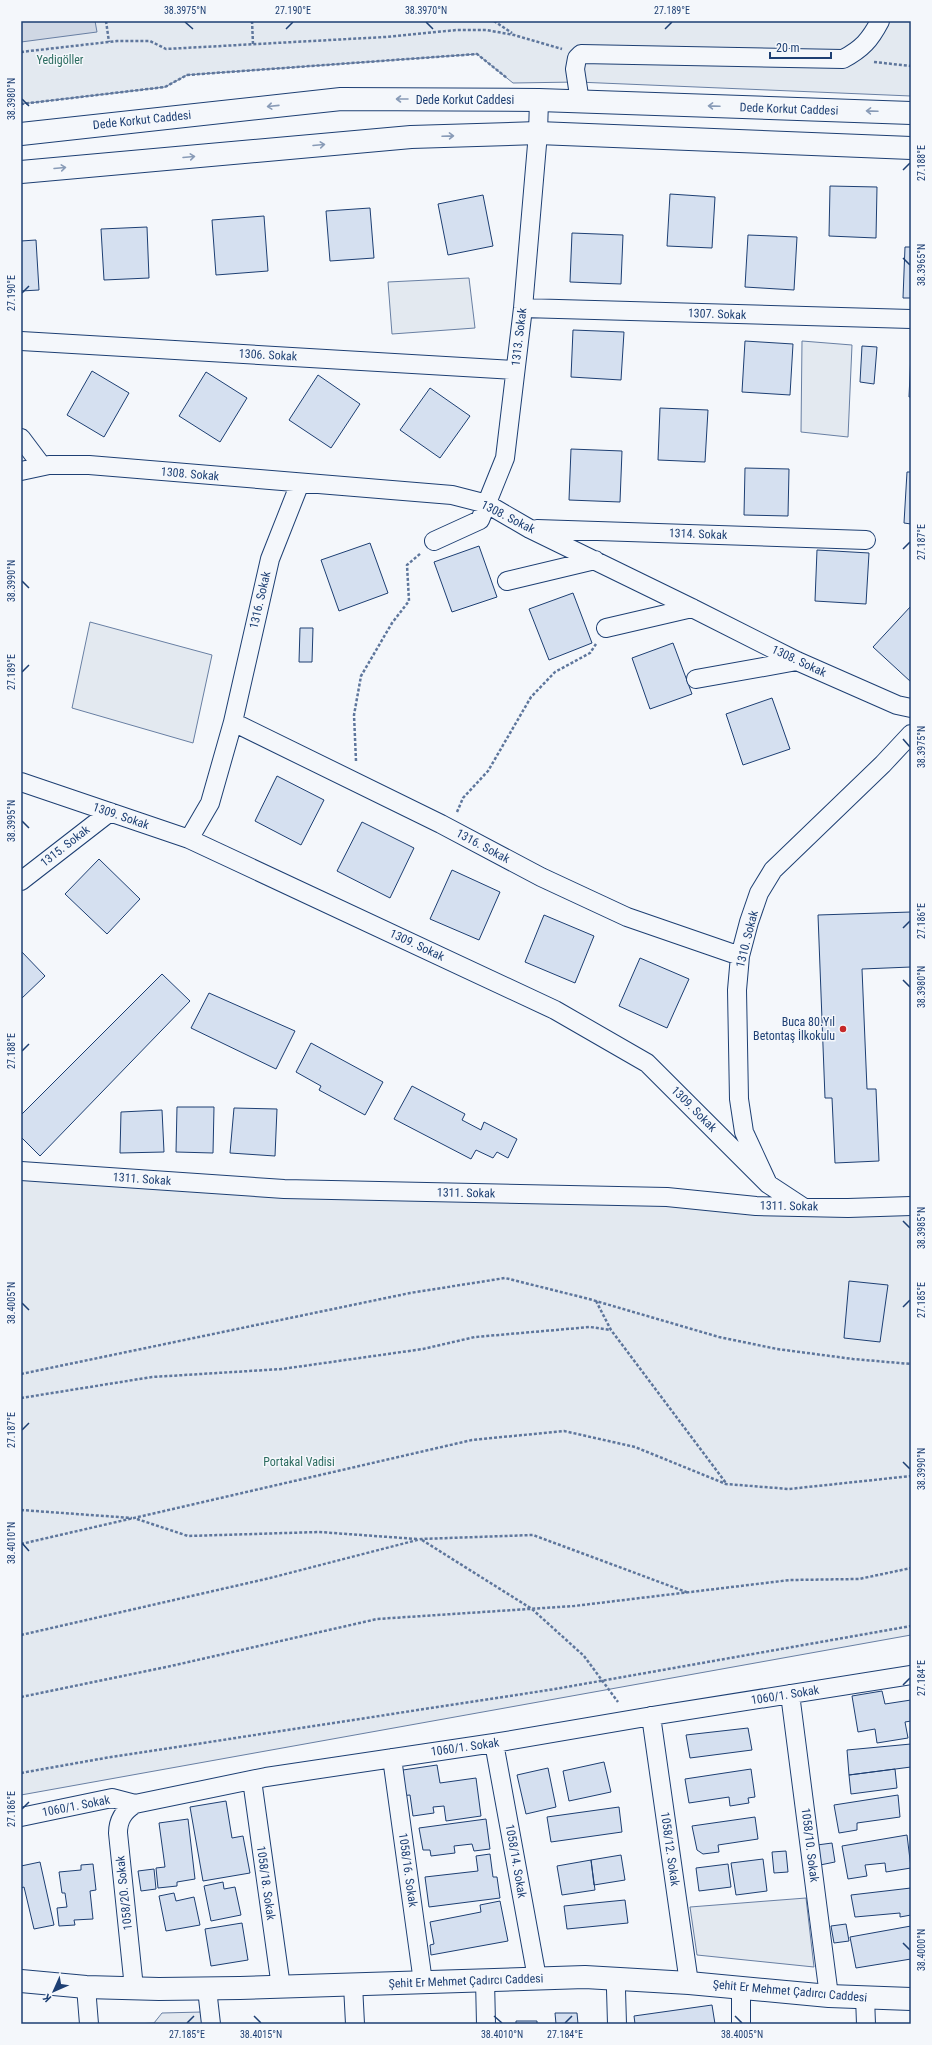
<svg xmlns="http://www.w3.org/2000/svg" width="932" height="2045" font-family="'Roboto Condensed',sans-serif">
<rect width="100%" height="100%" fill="#f4f7fb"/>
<path fill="#e3e9f0" stroke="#687fa3" d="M21,21H911V96L577,82L513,83L477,54L187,75L165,87L21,104Z
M469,278L475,328L392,334L388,282Z
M802,341L852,345L848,437L801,432Z
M90,622L212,655L193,743L72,708Z
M21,1174L911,1208V1635L21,1795Z
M806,1898L814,1967L697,1955L690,1907Z
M202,2012L203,2024H136L154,2023L162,2013Z"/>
<path fill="#cfd7e4" stroke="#687fa3" d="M21,21H95L97,32L21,42Z"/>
<path fill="#d5e0f0" stroke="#1d3f73" d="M830,186L877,187L876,238L829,236Z
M670,194L715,197L712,248L667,246Z
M483,195L493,246L448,255L438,204Z
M370,208L374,258L330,261L326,211Z
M264,216L268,271L216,275L212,220Z
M147,227L149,278L104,280L101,229Z
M572,233L623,235L621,284L570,282Z
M748,235L797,237L794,290L745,287Z
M36,240L39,290L21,291V241Z
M905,247H911V298H903Z
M573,330L624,332L621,380L571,377Z
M745,341L793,344L790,395L742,392Z
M862,346L877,347L874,384L860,382Z
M911,353V397H909Z
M92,371L129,393L104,437L67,415Z
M206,372L247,398L220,442L179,416Z
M318,375L360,404L331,448L289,420Z
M430,388L470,416L440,458L400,430Z
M660,408L708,410L705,462L658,460Z
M571,449L622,451L620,502L569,500Z
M745,468L789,469L788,516L744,515Z
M907,472H911V524L904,523Z
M370,543L388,593L339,611L321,560Z
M479,546L497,597L452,612L434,562Z
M817,550L869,553L866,604L815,601Z
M573,593L592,643L549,660L529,609Z
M911,606V682L873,647Z
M300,628H313L312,662H299Z
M673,643L692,694L650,709L632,658Z
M772,698L790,749L743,765L726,714Z
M277,776L324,800L301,845L255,821Z
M362,822L414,848L390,898L337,871Z
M99,859L140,899L107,934L65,894Z
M452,870L500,892L479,940L430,919Z
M911,912V967L862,969L867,1089H876L879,1161L835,1163L832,1098H825L818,915Z
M544,915L594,936L575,983L525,962Z
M21,951L45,976L21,999Z
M640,958L689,979L667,1028L619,1006Z
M162,974L190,1001L40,1156L21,1137V1115Z
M209,993L295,1031L276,1069L191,1028Z
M311,1043L383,1082L365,1115L319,1090L321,1086L296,1072Z
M412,1086L465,1114L462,1120L481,1130L484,1122L517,1139L508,1158L497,1152L493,1158L476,1150L471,1159L394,1119Z
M177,1107H214L213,1153L176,1152Z
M234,1108L277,1109L275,1156L230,1153Z
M162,1110L164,1152L120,1153L121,1112Z
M849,1281L888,1285L880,1342L844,1338Z
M882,1691L885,1704L911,1700V1721L905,1722L908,1738L877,1743L875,1729L858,1732L852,1696Z
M748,1728L752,1750L690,1758L686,1735Z
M911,1744V1767L849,1775L847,1750Z
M604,1762L611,1792L569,1801L563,1771Z
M437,1765L440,1783L476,1778L481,1816L446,1821L444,1806L433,1807L434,1813L413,1816L410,1795L400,1796L396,1771Z
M548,1768L556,1807L526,1814L517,1775Z
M751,1769L755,1797L748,1798L749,1803L730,1806L729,1797L689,1803L685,1779Z
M895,1769L897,1788L851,1794L849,1775Z
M898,1795L900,1817L857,1823V1830L839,1833L834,1805Z
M226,1801L232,1838L243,1836L250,1873L203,1881L190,1807Z
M619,1807L622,1832L551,1842L547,1817Z
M755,1817L758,1839L718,1845L719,1852L703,1854L697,1850L692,1826Z
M188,1819L195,1879L177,1882V1886L158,1888L156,1868L165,1867L159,1823Z
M486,1819L490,1849L474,1851L472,1844L454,1846L455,1853L431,1856L430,1850H423L419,1828Z
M907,1835L911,1868L886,1872L885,1863L865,1865L867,1876L848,1879L842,1846Z
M832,1843L835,1862L820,1865L817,1845Z
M786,1851L788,1872L774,1873L772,1852Z
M490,1854L493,1877H497L500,1898L429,1907L425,1877L478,1871L476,1856Z
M621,1855L625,1880L594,1885L591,1860Z
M763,1859L767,1891L736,1895L731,1863Z
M591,1860L595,1890L562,1895L557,1866Z
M40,1862L54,1925L34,1929L24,1887L21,1888V1866Z
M93,1864L96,1890L90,1891L93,1919L74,1920L75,1925L59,1926L57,1908L67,1907L65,1893H62L59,1872L81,1870V1865Z
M728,1864L731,1887L699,1891L696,1868Z
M154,1869L156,1889L141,1891L138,1871Z
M223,1882L224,1889L235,1887L241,1915L211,1921L204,1886Z
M911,1888V1915L900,1917V1913L855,1917L851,1895Z
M174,1893L176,1901L194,1897L200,1925L166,1931L159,1896Z
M625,1900L628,1923L567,1929L564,1906Z
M500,1901L508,1941L431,1955L430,1945L434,1944L430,1922L481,1912L480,1905Z
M242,1923L248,1960L211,1966L205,1929Z
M846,1924L849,1941L834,1943L831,1926Z
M911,1926V1959L856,1968L850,1937Z
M712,2005L715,2024H635L634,2016Z
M555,2013H577L578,2024H556Z
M516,2021H537V2024H516Z"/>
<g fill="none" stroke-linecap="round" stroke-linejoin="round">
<defs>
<path id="street" d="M580,102L575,69L577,58L581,54L843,59C862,49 870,40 880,21
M523,308L911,319
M21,341L515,370
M21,438L42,466
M21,471L49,465H89L452,495L487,504L530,529L692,608L797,661L897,705L911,708
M300,483L270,559L233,722L441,824L541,877L627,917L740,956
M537,529L866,540
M434,541L480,520L505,458L523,308L538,133L539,100
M507,581L595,560
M606,628L692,608
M696,679L797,661
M21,782L189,839L555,1010L647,1063L768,1184
M189,839L210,803L233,722
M21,881L110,812
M21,1171L284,1189L667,1197L756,1206L848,1208L911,1206
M803,1207L768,1184L744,1132L739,1099L737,990L740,956L749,922L759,893L773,870L883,764L911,734
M790,1694L829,1996
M651,1716L689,1983
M494,1743L537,1978
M392,1758L423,1982
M252,1780L281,1987
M21,1817L112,1798L135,1804L266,1777L494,1743L658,1715L911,1675
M485,1980L486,2024
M353,1985L355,2024
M86,1987L89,2024
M741,1987V2024
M134,1988L118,1833C118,1819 124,1811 135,1804
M207,1989L211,2024
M865,1997L866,2024
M617,2024L616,1990L618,1978"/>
<path id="secondary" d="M21,134L341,99L539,100L911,113
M21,172L411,137L538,133L911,148
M21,1981L86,1987L159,1989L240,1988L585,1977L689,1983L829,1996L911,1999"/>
</defs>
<use href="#street" stroke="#1d3f73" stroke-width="20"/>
<use href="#secondary" stroke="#1d3f73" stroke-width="24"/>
<path stroke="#5e769c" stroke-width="2.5" stroke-dasharray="3 2" stroke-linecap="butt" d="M106,21L109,42
M252,21L253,44
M494,21L512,33
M21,52L117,41H150L166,49L385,37L457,30H486L514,35L562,49
M874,62L911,66
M21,104L165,87L187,75L477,54L507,78
M356,761L354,715L361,676L392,623L409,601L407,565L421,553
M457,812L463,798L488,771L531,697L555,672L590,653L596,644
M596,1301L611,1330L726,1483
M21,1374L410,1293L505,1278L589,1299L719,1337L777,1349L853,1359L911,1364
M21,1398L152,1377L282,1369L423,1349L475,1337L590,1327L611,1330
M21,1510L132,1518
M137,1519L188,1536L319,1532L417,1539
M422,1540L532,1609L584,1656L618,1702
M21,1544L472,1440L564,1431L635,1447L726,1484L789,1489L911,1476
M21,1635L270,1578L421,1539L533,1535L689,1593
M21,1697L171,1666L377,1619L574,1606L790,1580L859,1579L911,1568
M21,1773L105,1758L555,1689L911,1626"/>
<use href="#street" stroke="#f4f7fb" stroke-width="18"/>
<use href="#secondary" stroke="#f4f7fb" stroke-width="22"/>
</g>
<defs><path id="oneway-shaft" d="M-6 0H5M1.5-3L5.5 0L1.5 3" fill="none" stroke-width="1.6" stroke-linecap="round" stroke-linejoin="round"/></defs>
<g stroke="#889bb7">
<use href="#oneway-shaft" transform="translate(402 99) rotate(-180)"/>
<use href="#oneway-shaft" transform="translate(273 106) rotate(174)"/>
<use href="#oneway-shaft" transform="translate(714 106) rotate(-178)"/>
<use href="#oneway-shaft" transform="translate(872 111) rotate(-178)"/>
<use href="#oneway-shaft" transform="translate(448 136) rotate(-2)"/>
<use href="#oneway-shaft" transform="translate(319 145) rotate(-5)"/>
<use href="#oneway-shaft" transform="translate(189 157) rotate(-5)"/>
<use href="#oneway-shaft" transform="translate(60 168) rotate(-5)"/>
</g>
<path fill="none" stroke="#1d3f73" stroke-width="1.5" d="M185,22L193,29M426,22L433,29M286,29L293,22M665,29L672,22M22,99L29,106M903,170L910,163M903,258L910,265M22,293L29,286M903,549L910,542M22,581L29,588M22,672L29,665M903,739L910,747M22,821L29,828M903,928L910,921M903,980L910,987M22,1051L29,1044M903,1221L910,1228M22,1303L29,1310M903,1307L910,1300M22,1430L29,1423M903,1462L910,1469M22,1543L29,1551M903,1685L910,1678M22,1809L29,1802M903,1943L910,1950M254,2016L261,2023M494,2016L502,2023M735,2016L742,2023M187,2023L194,2016M565,2023L572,2016"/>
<circle fill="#c62828" stroke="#f4f7fb" stroke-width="1.5" cx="843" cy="1029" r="4"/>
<g text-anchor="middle" stroke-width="3" stroke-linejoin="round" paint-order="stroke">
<g font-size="12" fill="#2c6c60" stroke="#f4f7fb">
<text x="60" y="64">Yedigöller</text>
<text x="299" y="1466">Portakal Vadisi</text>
</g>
<g font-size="12" fill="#1d3f73" stroke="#f4f7fb">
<text x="465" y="104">Dede Korkut Caddesi</text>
<text transform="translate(789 109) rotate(2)" y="4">Dede Korkut Caddesi</text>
<text transform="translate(142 120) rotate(-6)" y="4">Dede Korkut Caddesi</text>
<text transform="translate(717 314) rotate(2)" y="4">1307. Sokak</text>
<text transform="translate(519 337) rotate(-83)" y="4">1313. Sokak</text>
<text transform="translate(268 355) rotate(3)" y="4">1306. Sokak</text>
<text transform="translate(190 474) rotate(5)" y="4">1308. Sokak</text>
<text transform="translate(508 517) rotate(27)" y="4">1308. Sokak</text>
<text transform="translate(698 534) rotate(2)" y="4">1314. Sokak</text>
<text transform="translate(260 600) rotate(-77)" y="4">1316. Sokak</text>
<text transform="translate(799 661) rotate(25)" y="4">1308. Sokak</text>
<text transform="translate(121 816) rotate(19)" y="4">1309. Sokak</text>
<text transform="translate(65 846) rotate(-38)" y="4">1315. Sokak</text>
<text transform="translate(483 846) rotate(28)" y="4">1316. Sokak</text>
<text transform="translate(747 939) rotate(-76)" y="4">1310. Sokak</text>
<text transform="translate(417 945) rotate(25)" y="4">1309. Sokak</text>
<text transform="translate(694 1109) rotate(45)" y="4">1309. Sokak</text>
<text transform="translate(142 1179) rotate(4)" y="4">1311. Sokak</text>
<text transform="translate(466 1193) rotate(1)" y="4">1311. Sokak</text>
<text transform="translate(789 1206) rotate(1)" y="4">1311. Sokak</text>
<text transform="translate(785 1695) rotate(-9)" y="4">1060/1. Sokak</text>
<text transform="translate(465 1747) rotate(-8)" y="4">1060/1. Sokak</text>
<text transform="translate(76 1806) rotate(-11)" y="4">1060/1. Sokak</text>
<text transform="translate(810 1845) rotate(83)" y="4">1058/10. Sokak</text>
<text transform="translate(670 1849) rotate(82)" y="4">1058/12. Sokak</text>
<text transform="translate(516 1861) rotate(80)" y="4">1058/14. Sokak</text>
<text transform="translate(408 1870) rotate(82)" y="4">1058/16. Sokak</text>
<text transform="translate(266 1883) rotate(82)" y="4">1058/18. Sokak</text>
<text transform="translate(124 1893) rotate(-96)" y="4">1058/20. Sokak</text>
<text transform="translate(466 1981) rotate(-2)" y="4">Şehit Er Mehmet Çadırcı Caddesi</text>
<text transform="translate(790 1991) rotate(5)" y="4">Şehit Er Mehmet Çadırcı Caddesi</text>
</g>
<g font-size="12" fill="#1d3f73" stroke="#f4f7fb" text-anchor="end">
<text x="835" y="1026">Buca 80.Yıl<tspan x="835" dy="14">Betontaş İlkokulu</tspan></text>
</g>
</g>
<rect width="932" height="2045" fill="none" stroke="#f4f7fb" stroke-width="44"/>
<g transform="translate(54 1991) rotate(225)" stroke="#f4f7fb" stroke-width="3" paint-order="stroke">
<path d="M0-3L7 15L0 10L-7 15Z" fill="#1d3f73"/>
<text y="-6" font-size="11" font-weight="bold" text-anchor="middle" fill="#1d3f73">K</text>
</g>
<path d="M770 52v6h61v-6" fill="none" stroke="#1d3f73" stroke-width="2"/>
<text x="776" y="52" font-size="12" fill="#1d3f73" stroke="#f4f7fb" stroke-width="3" paint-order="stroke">20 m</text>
<rect x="22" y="22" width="888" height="2001" fill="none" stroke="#1d3f73" stroke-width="1.5"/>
<g font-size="10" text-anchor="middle" fill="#1d3f73">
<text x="185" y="14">38.3975°N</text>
<text x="293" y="14">27.190°E</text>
<text x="426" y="14">38.3970°N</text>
<text x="672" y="14">27.189°E</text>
<text transform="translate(11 99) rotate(-90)" y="4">38.3980°N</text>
<text transform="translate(921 163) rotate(-90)" y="4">27.188°E</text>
<text transform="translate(921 265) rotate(-90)" y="4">38.3965°N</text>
<text transform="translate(11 293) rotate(-90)" y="4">27.190°E</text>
<text transform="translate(921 542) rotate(-90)" y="4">27.187°E</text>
<text transform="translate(11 581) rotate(-90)" y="4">38.3990°N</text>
<text transform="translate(11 672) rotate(-90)" y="4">27.189°E</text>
<text transform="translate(921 747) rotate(-90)" y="4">38.3975°N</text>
<text transform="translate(11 821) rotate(-90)" y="4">38.3995°N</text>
<text transform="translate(921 921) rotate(-90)" y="4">27.186°E</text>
<text transform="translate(921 987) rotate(-90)" y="4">38.3980°N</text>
<text transform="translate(11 1051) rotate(-90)" y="4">27.188°E</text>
<text transform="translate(921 1228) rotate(-90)" y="4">38.3985°N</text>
<text transform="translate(921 1300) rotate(-90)" y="4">27.185°E</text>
<text transform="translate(11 1303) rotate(-90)" y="4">38.4005°N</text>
<text transform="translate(11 1430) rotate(-90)" y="4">27.187°E</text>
<text transform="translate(921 1469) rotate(-90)" y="4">38.3990°N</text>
<text transform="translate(11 1543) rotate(-90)" y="4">38.4010°N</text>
<text transform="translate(921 1678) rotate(-90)" y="4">27.184°E</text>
<text transform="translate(11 1809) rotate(-90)" y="4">27.186°E</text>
<text transform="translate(921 1950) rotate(-90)" y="4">38.4000°N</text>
<text x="187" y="2038">27.185°E</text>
<text x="261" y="2038">38.4015°N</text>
<text x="502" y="2038">38.4010°N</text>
<text x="565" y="2038">27.184°E</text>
<text x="742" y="2038">38.4005°N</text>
</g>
</svg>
